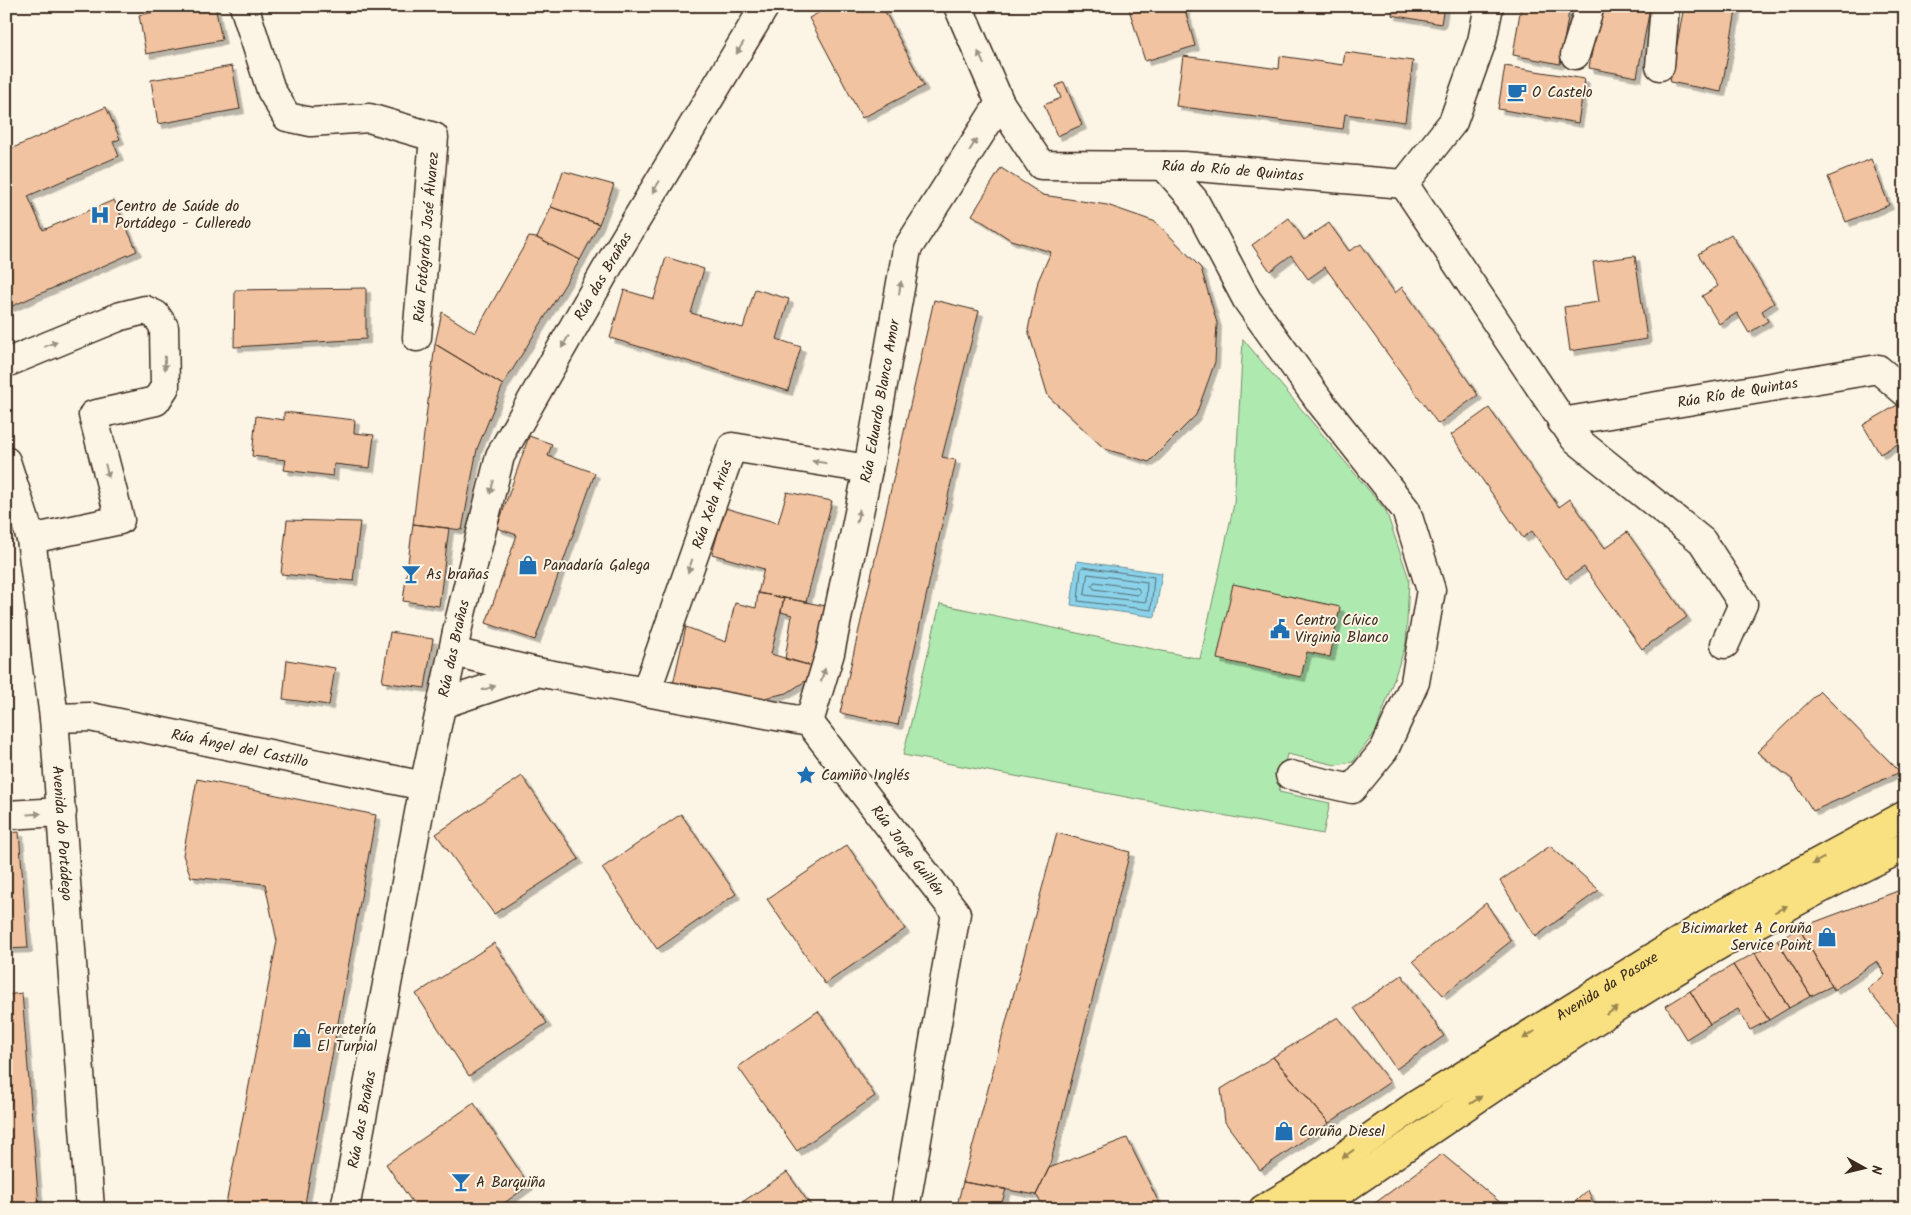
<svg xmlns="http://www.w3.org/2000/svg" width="1911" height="1215" font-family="Kalam,sans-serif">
<defs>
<filter id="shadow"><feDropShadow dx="4.5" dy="4.5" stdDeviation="0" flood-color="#0004"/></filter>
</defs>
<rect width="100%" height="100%" fill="#fcf5e5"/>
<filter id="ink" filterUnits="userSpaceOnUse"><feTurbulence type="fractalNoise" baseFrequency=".02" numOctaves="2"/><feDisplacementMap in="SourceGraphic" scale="10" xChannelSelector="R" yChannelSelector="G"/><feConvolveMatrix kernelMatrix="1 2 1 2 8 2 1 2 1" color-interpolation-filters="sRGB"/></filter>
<g filter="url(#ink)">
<path fill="#aeeab0" stroke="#748a67" d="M1243,339L1386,511L1409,579L1406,644L1376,731L1353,762L1336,765L1287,754L1279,792L1330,803L1323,834L903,755L940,604L1200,659L1234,504Z"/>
<path fill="#89d2ea" stroke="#6a8f98" d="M1077,561L1162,573L1155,617L1071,605Z"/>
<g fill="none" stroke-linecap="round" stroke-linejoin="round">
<path stroke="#5a6d70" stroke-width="1" d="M1083,567L1154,577L1151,610L1078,601L1081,569Z
M1088,574L1147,582L1146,602L1085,595Z
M1095,582L1138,588L1140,593L1137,595L1094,589L1092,586Z"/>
</g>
<path fill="#f1c3a0" stroke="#3b2a1e" filter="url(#shadow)" d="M187,6H215L222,40L146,54L139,15Z
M831,6H882L924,86L862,118L809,18Z
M1128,6H1184L1195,46L1145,61Z
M1393,6H1444L1441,24L1392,15Z
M1521,6H1570L1560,64L1513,55Z
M1600,6L1650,8L1637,77L1589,68Z
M1684,6H1737L1721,92L1670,82Z
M1345,52L1413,61L1405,122L1345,114L1343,129L1176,106L1183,56L1279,69L1280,56L1343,65Z
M232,66L240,109L158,124L151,80Z
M1505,66L1585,79L1578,123L1498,109Z
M1064,82L1082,125L1057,136L1044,105L1061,98L1056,86Z
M106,107L120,139L113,142L119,156L28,196L43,230L114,200L137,251L10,307L6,300V151Z
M1871,159L1889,205L1846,222L1828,177Z
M1001,168L1043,195L1107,205L1156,222L1201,268L1217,323L1215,362L1196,415L1149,462L1105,449L1048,396L1028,330L1038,281L1051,252L1011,240L972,215Z
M563,171L614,185L599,224L551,207Z
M551,207L599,224L580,260L537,238Z
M1289,218L1304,240L1329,223L1349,251L1361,244L1395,293L1402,287L1478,395L1438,424L1325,267L1308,279L1291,255L1270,271L1252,245Z
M1731,234L1774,303L1762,311L1768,321L1749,333L1737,313L1719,324L1702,296L1718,286L1698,254Z
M529,237L537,238L580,260L503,385L435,344L442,312L475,333Z
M1635,256L1647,339L1570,351L1564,307L1599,302L1593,262Z
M666,257L704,269L691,313L743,328L755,289L789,299L777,339L801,347L788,391L610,338L624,290L654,299Z
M366,288V339L234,347L235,290Z
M934,300L979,311L942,457L956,460L898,725L840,713Z
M435,344L503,385L477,449L462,530L413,524Z
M1899,404L1905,413V440L1880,454L1863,425Z
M1489,408L1559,507L1570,499L1605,548L1627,532L1687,617L1642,649L1584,567L1566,579L1532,531L1523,538L1451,435Z
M284,412L355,420L354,433L374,435L370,468L334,464L333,476L284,470L286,460L252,456L256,416L284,420Z
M529,436L552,444L548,456L595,473L535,640L486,623L517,535L497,528Z
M787,492L832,501L806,602L758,593L764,569L712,554L725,508L778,523Z
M287,520L360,522L353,581L281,574Z
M413,524L449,528L439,606L403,601Z
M1233,584L1340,607L1330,657L1307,652L1301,677L1217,659Z
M758,593L784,598L771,654L812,666L810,678L787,693L741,703L673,684L686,627L726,642L735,603L756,608Z
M784,598L826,606L812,666L785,659L792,615L781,612Z
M390,632L433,639L425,688L382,682Z
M287,660L335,668L329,705L283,699Z
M1820,691L1900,772L1813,811L1793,780L1757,752Z
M522,776L579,859L494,914L436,834Z
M197,779L376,815L304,1209H225L277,941L265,884L191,877L183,855Z
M681,814L736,894L657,949L602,868Z
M19,832L28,948L6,949V833Z
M1057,833L1130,852L1049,1168L1036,1195L963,1182Z
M847,845L905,929L825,984L767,899Z
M1550,846L1599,890L1535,937L1500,881Z
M1903,889L1905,947L1901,948L1905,955V1025L1898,1027L1867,989L1885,975L1877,961L1834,990L1799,928Z
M1486,903L1511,941L1443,995L1413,961Z
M1799,928L1832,986L1811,996L1777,940Z
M1777,940L1811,996L1789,1008L1755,953Z
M494,943L547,1023L469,1076L416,994Z
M1755,953L1789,1008L1769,1020L1733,965Z
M1733,965L1769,1020L1750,1030L1738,1009L1710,1024L1690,991Z
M1402,975L1444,1036L1396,1069L1354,1008Z
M1690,991L1710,1024L1686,1039L1666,1006Z
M22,993L39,1206L6,1209V995Z
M818,1011L875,1096L797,1151L738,1067Z
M1338,1017L1390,1082L1329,1123L1273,1057Z
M1273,1057L1329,1123L1260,1170L1225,1122L1221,1089Z
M474,1103L529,1185L496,1209H417L386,1164Z
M1127,1138L1162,1209H1046L1036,1195L1049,1168Z
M1442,1154L1502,1204L1500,1209H1376L1371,1206Z
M787,1172L813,1209H732Z
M963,1182L1006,1189L1000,1209H956Z
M1588,1190L1596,1209H1567Z"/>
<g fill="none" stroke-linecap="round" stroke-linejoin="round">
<defs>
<g id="minor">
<path d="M244,6L271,90L287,117L311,122L369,118L434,137L417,337"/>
<path id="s1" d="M958,6L1000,103L1041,165L1184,166L1404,184L1453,122L1482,41L1489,6"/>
<path d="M1575,55L1590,6"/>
<path d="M1660,66L1665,6"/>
<path d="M1164,166L1194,200L1247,300L1321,403L1406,510L1431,590L1415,682L1384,750L1352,789L1290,775"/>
<path d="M1404,184L1574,438L1702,541L1743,604L1725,644"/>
<path d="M6,363L121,316L145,310L156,315L164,327L165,387L156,401L93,415L120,520L31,539"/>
<path id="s2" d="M1562,422L1878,369L1905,392"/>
<path id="s3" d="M6,461L31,539L54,718L90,1209"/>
<path id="s4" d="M453,652L537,672L809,722L956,913L905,1209"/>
<path id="s5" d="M646,692L732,447L868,469"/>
<path d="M442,704L537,672"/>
<path id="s6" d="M54,718L90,717L424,786"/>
<path id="s7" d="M809,722L830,653L868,469L907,249L1000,103"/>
<path d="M6,815L62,812"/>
<path id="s8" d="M345,1209L424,786L460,618L500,456L606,270L765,6"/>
</g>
<g id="major">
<path id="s9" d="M1263,1209L1302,1186L1416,1105L1728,911L1905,815"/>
<path d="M1315,1209C1506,1079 1695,945 1905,847"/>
</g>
</defs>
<use href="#minor" stroke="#3b2a1e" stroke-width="31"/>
<use href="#major" stroke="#3b2a1e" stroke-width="31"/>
<use href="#minor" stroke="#fcf5e5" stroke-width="28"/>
<use href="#major" stroke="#f9e181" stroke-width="28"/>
</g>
<defs><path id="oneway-solid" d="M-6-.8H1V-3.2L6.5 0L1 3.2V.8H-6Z" transform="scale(1.25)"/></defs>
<g fill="#9c9082">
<use href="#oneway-solid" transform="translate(740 48) rotate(121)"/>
<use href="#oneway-solid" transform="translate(981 58) rotate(-114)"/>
<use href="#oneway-solid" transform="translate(973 145) rotate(-58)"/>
<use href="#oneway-solid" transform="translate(656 187) rotate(121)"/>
<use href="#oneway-solid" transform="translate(900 288) rotate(-80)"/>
<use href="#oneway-solid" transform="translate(565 342) rotate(120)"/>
<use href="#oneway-solid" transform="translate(51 344) rotate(-22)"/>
<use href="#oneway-solid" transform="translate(165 363) rotate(89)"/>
<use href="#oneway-solid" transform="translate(819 462) rotate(-171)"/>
<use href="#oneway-solid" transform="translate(107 471) rotate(76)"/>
<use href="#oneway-solid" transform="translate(492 487) rotate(104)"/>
<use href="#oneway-solid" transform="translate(858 516) rotate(-78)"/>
<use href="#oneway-solid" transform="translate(690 566) rotate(109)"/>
<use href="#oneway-solid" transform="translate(823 675) rotate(-73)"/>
<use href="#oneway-solid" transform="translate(489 688) rotate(-18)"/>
<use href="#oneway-solid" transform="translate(34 814) rotate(-4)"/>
</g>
<g fill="#9a8650">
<use href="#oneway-solid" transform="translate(1818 861) rotate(151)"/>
<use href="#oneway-solid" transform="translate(1781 909) rotate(-27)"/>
<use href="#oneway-solid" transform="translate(1612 1011) rotate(-32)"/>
<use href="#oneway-solid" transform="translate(1529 1035) rotate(148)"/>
<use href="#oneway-solid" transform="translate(1476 1100) rotate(-34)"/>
<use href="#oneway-solid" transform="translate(1348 1154) rotate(144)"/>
</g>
</g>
<defs>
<symbol id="cafe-bare" viewBox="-9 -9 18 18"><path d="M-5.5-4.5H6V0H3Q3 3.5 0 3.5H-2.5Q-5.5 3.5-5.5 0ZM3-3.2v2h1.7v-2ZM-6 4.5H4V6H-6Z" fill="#1f6fb2" stroke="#fcf5e5" stroke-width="2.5" paint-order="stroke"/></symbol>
<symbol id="hospital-bare" viewBox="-9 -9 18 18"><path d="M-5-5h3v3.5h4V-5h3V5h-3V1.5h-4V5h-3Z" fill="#1f6fb2" stroke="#fcf5e5" stroke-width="2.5" paint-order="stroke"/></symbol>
<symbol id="shop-bare" viewBox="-9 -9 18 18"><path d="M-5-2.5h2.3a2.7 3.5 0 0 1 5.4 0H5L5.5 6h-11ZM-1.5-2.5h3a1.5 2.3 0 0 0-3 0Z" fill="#1f6fb2" stroke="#fcf5e5" stroke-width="2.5" paint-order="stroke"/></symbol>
<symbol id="bar-bare" viewBox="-9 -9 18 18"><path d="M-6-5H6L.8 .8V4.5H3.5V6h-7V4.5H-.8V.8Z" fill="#1f6fb2" stroke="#fcf5e5" stroke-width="2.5" paint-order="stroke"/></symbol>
<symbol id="civic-bare" viewBox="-9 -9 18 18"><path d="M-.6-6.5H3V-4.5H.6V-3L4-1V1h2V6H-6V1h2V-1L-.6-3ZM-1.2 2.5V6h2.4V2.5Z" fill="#1f6fb2" stroke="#fcf5e5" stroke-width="2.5" paint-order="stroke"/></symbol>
<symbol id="sight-bare" viewBox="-9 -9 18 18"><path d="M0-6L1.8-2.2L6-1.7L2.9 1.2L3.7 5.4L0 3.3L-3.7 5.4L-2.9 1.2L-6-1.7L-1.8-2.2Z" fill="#1f6fb2" stroke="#fcf5e5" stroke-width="2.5" paint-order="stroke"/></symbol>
</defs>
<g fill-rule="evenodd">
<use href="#cafe-bare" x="1503" y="78" width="28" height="28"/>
<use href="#hospital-bare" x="86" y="201" width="28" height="28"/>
<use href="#shop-bare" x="514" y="551" width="28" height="28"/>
<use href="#bar-bare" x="397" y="560" width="28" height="28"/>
<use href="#civic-bare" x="1266" y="615" width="28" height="28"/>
<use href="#sight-bare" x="792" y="761" width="28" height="28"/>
<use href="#shop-bare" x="1813" y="923" width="28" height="28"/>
<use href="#shop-bare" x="288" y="1024" width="28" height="28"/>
<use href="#shop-bare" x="1270" y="1117" width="28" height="28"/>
<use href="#bar-bare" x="447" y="1168" width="28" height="28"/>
</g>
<g text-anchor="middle" stroke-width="4" stroke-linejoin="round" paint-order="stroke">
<g font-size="15" fill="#3b2a1e" stroke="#fcf5e5" text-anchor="start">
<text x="1532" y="97">O Castelo</text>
<text x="115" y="211">Centro de Saúde do<tspan x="115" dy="17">Portádego - Culleredo</tspan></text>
<text x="543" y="570">Panadaría Galega</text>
<text x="426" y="579">As brañas</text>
<text x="1295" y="625">Centro Cívico<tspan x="1295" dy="17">Virginia Blanco</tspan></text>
<text x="821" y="780">Camiño Inglés</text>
<text x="1812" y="933" text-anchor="end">Bicimarket A Coruña<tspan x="1812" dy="17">Service Point</tspan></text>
<text x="317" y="1034">Ferretería<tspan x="317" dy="17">El Turpial</tspan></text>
<text x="1299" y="1136">Coruña Diesel</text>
<text x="476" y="1187">A Barquiña</text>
</g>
<g font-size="15" fill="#3b2a1e" stroke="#fcf5e5">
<text dy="5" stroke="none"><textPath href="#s1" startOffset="372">Rúa do Río de Quintas</textPath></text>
<text transform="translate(426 237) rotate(-85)" y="5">Rúa Fotógrafo José Álvarez</text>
<text dy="5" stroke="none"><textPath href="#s8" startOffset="976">Rúa das Brañas</textPath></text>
<text dy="5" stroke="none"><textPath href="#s2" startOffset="178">Rúa Río de Quintas</textPath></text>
<text dy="5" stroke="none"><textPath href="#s7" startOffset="329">Rúa Eduardo Blanco Amor</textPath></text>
<text dy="5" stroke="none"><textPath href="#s5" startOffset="199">Rúa Xela Arias</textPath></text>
<text dy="5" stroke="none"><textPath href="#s8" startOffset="571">Rúa das Brañas</textPath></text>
<text dy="5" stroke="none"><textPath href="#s6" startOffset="189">Rúa Ángel del Castillo</textPath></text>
<text dy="5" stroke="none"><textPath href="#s3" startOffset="378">Avenida do Portádego</textPath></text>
<text dy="5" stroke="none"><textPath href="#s4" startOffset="525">Rúa Jorge Guillén</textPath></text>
<text dy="5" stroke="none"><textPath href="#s9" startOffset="410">Avenida da Pasaxe</textPath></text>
<text dy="5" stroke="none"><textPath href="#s8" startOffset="91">Rúa das Brañas</textPath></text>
</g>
</g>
<rect width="1911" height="1215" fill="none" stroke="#fcf5e5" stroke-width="25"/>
<rect x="12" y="12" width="1886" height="1190" fill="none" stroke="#3b2a1e" stroke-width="2" filter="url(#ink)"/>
<g transform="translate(1864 1168) rotate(98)" stroke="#fcf5e5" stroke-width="4" paint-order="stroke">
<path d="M0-4L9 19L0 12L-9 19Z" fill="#3b2a1e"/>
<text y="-8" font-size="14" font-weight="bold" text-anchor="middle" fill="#3b2a1e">N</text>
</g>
</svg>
